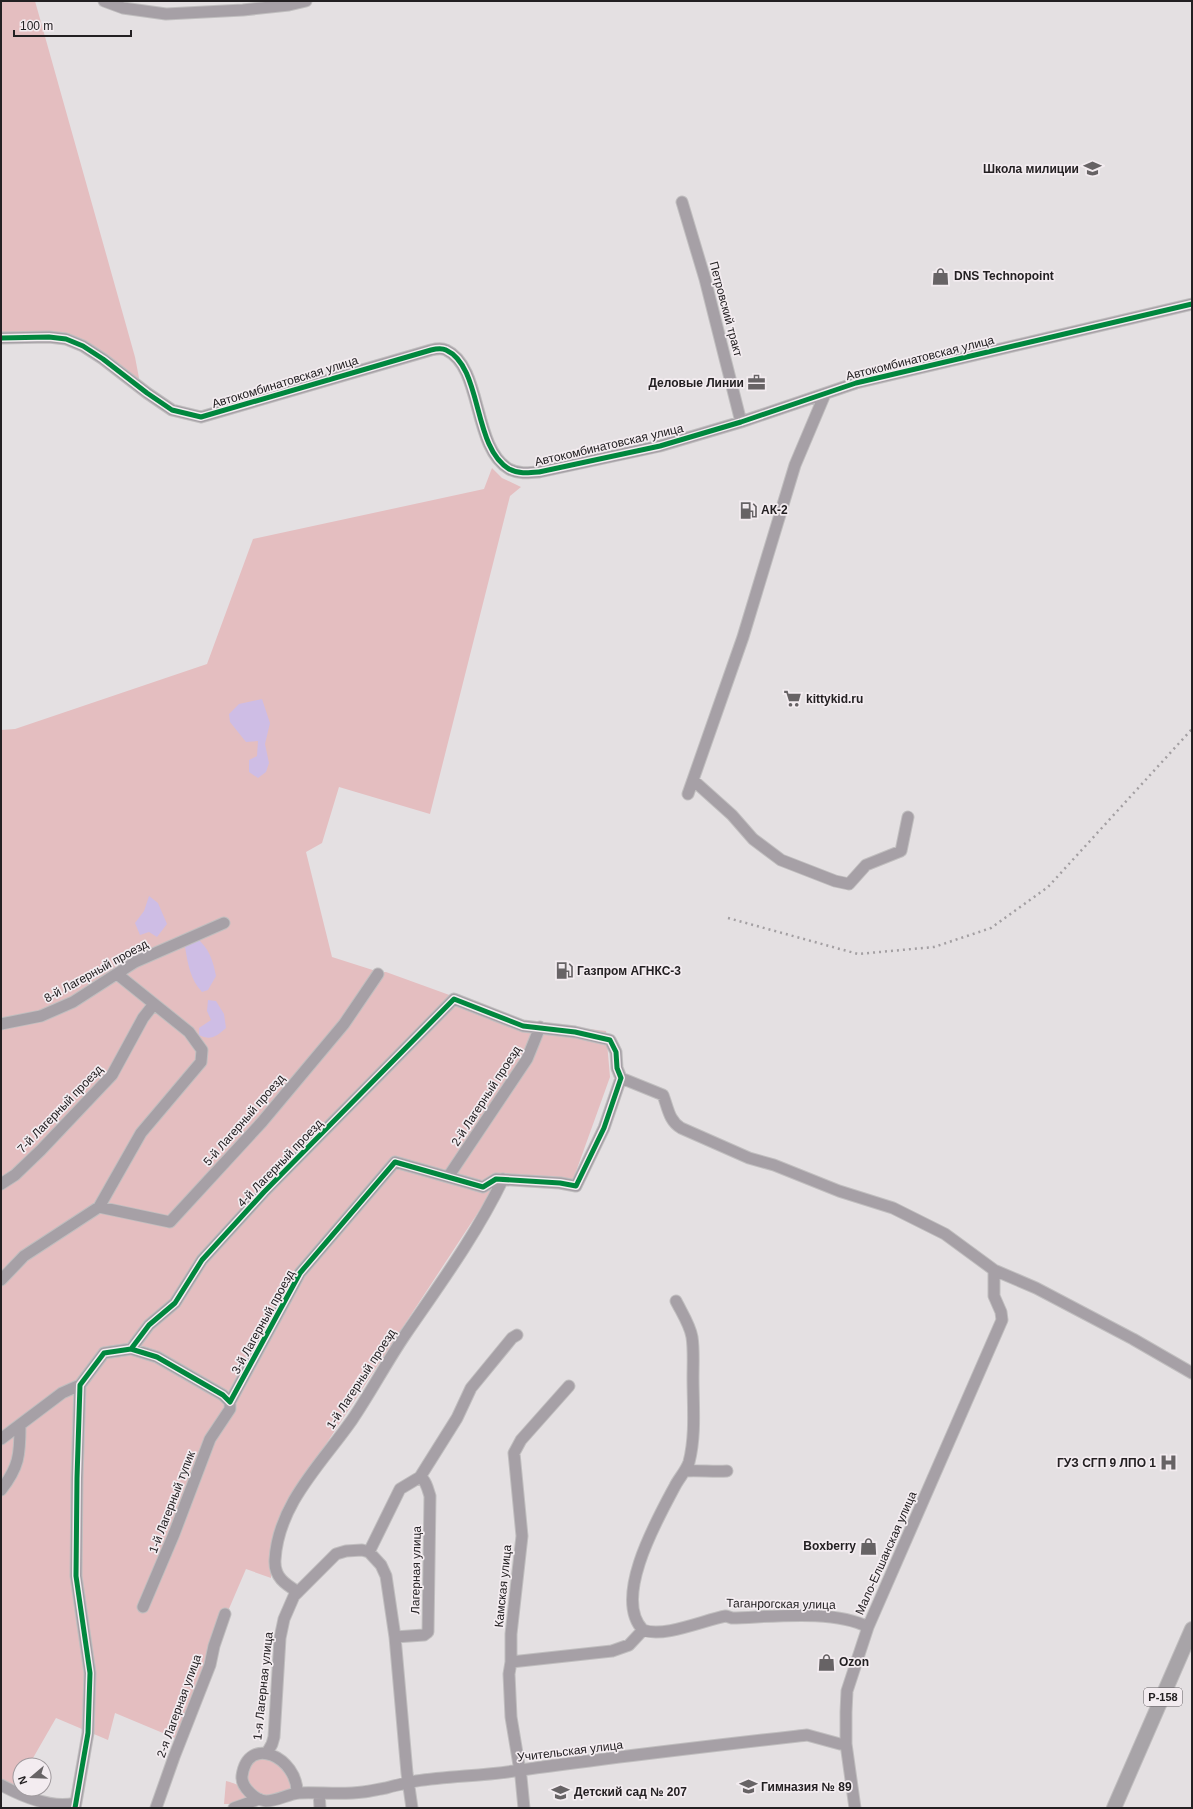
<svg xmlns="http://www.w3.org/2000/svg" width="1193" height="1809" font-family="Helvetica,sans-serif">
<rect width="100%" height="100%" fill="#e4e0e2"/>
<path fill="#e4bec0" d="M1,1H35L135,357L139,378L135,384L66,339L1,338Z
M492,468L502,478L521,487L510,496L430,814L339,787L322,843L306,852L332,957L379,972H386L521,1021L606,1031L610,1077L569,1191L504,1173L290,1499L271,1550V1578L246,1569L228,1611L182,1741L115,1713L108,1740L56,1718L29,1765H20V1780L12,1794L1,1788V730L15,729L207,664L253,539L484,489Z
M266,1755L287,1772L292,1789C270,1798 264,1801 246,1783L249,1764Z
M226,1781C237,1784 245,1786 246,1799L231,1804H224Z"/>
<path fill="#cebde5" d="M262,699L270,723L265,744L269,763L266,772L258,778L249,772V760L257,756L258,741L246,742L230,722L229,714L239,704Z
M149,896L158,903L167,924L157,937L149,932L140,935L135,923L144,911Z
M196,938C209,947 213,961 216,976L208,990L202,992C190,979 188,964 185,947Z
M208,1000L216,1001L224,1014L226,1028C217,1036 211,1041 199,1035V1028L211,1020L207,1011Z"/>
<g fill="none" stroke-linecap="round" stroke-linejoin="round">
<defs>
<path id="minor" d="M104,1L123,8L166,14L243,10L289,5L306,1
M682,202L705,279L741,422
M1,338L49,337L66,339L83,346L103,359L147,393L172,410L201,417L431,350C435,349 442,348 446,350C483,367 472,447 509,469C518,474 528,473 539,472L660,446L741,422L856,383L1192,304
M693,780L732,815L753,839L781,860L835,881L849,884L866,865L901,851L908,817
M688,794L743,637L795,465L825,394
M1,1024L41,1016L73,1002L135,962L224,923
M621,1078L663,1095C668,1108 669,1121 681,1128L749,1158L774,1165L839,1191L893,1208L945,1234L994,1270L1036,1288L1133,1339L1192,1373
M448,1177L527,1059L540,1027
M1,1184L15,1175L41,1150L112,1075L143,1018L154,1004
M99,1207L170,1222L262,1122L344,1024L378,974
M1,1280L24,1256L99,1207L141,1133L201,1062L202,1050L189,1032L117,974
M1,1439L62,1393L80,1385
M685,1471C699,1470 713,1472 727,1471
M1,1490C19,1467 20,1455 20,1426
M369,1552L400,1489L420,1477L457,1418L471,1388L512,1338L517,1335
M298,1592C285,1584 274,1577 275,1560C278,1504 322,1463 352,1420C371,1392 386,1363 405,1335C440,1284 476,1235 503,1179
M143,1607L174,1534L210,1439L230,1409V1402
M643,1630C612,1598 658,1518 675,1486C679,1478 686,1471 689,1462C696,1435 693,1405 693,1377C693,1364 694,1350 692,1337C690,1325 682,1313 676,1301
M395,1637L424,1635L428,1632L430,1496C428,1490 426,1480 420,1477
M511,1662L612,1651L629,1645L643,1630C664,1638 704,1620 726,1616L732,1618C771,1617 833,1609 868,1627
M267,1753L272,1744L274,1737L280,1638L284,1619L294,1596L336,1554L346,1551L362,1550L369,1552L381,1565L386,1576L395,1637L407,1773L412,1808
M1,1785C22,1796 51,1809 75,1803
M297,1793C298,1758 248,1733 242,1776C241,1787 255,1800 266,1801C277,1801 288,1794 299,1793C320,1792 342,1795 363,1792C371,1791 379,1789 386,1788C396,1785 406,1783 416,1781C449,1776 482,1776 514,1771C612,1757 710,1746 807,1735L840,1744H846
M319,1793L320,1808
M75,1808L88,1733L90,1673L76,1576L77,1478L80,1385L104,1353L131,1349L157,1357L223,1395L230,1402L300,1273L395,1162L483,1187L496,1179L560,1183L576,1186L604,1128L621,1078L617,1068L616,1052L610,1040L575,1032L523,1026L454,999L264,1192L202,1260L175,1303L149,1325L131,1349
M156,1808L174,1757L210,1665L214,1646L225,1614
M234,1808L259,1799
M524,1808L521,1777L511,1717L509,1674L511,1662V1634L522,1536L514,1453L521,1440L569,1386
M855,1808L846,1744V1712L847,1691L868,1627L1002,1320L1001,1312L994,1296V1270"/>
<path id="major" d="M1114,1808L1192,1629"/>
</defs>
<use href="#minor" stroke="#c0bebf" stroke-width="13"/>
<use href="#major" stroke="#c0bebf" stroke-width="16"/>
<use href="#minor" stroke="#a6a0a6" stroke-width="11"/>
<use href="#major" stroke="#a8a4a8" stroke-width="14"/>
<path stroke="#a39fa2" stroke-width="2.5" stroke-dasharray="2 4" stroke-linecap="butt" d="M728,918L858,954L934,947L991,928L1048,887L1192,729"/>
<defs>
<path id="cycleway" d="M1,338L49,337L66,339L83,346L103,359L147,393L172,410L201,417L431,350C435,349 442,348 446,350C483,367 472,447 509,469C518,474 528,473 539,472L660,446L741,422L856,383L1192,304
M75,1808L88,1733L90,1673L76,1576L77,1478L80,1385L104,1353L131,1349L157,1357L223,1395L230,1402L300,1273L395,1162L483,1187L496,1179L560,1183L576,1186L604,1128L621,1078L617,1068L616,1052L610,1040L575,1032L523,1026L454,999L264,1192L202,1260L175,1303L149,1325L131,1349"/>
</defs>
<use href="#cycleway" stroke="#f3ecf0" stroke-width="8"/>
<use href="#cycleway" stroke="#00873e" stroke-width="5"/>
</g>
<defs>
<symbol id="university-bare" viewBox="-9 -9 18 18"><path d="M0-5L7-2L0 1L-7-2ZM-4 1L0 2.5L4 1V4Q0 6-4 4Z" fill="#676365" stroke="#f3ecf0" stroke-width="2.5" paint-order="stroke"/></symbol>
<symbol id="shop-bare" viewBox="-9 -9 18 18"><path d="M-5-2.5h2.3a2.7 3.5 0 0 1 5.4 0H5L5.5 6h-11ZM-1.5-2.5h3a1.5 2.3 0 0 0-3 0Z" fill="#676365" stroke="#f3ecf0" stroke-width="2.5" paint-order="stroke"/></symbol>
<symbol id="office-bare" viewBox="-9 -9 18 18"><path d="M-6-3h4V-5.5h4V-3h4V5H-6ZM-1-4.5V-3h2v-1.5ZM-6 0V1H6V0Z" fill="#676365" stroke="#f3ecf0" stroke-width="2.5" paint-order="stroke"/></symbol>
<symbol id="fuel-bare" viewBox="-9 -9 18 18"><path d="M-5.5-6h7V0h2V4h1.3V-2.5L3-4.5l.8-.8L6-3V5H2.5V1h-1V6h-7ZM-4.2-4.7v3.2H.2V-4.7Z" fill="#676365" stroke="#f3ecf0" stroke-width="2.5" paint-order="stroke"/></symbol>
<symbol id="supermarket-bare" viewBox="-9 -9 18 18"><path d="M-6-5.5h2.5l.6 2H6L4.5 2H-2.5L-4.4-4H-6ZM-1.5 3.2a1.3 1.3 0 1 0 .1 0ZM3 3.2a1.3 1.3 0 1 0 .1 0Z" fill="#676365" stroke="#f3ecf0" stroke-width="2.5" paint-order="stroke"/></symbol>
<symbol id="hospital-bare" viewBox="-9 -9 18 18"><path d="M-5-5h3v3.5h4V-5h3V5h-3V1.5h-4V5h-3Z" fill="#676365" stroke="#f3ecf0" stroke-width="2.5" paint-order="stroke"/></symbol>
<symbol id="school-bare" viewBox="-9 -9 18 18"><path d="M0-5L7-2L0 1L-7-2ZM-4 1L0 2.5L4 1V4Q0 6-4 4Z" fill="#676365" stroke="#f3ecf0" stroke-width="2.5" paint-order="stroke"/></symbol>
</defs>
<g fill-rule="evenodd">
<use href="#university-bare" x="1080" y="156" width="25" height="25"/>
<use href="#shop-bare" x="928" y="264" width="25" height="25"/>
<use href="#office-bare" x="744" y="370" width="25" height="25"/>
<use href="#fuel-bare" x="736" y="498" width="25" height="25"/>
<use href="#supermarket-bare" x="780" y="686" width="25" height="25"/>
<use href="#fuel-bare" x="552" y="958" width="25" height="25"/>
<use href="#hospital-bare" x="1156" y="1450" width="25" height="25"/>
<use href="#shop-bare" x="856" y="1534" width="25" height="25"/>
<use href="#shop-bare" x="814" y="1650" width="25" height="25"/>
<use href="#school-bare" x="736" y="1774" width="25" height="25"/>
<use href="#school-bare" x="548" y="1780" width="25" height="25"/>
</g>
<g text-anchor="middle" stroke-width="3.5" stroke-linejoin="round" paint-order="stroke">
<rect fill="#f3ecf0" stroke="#615d60" stroke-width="1" x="1144" y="1688" width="38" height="18" rx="3"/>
<g font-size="11" font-weight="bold" fill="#232022">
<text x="1163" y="1701">Р-158</text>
</g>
<g font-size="12" font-weight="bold" fill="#232022" stroke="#f3ecf0" text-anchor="start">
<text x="1079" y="173" text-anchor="end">Школа милиции</text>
<text x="954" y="280">DNS Technopoint</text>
<text x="744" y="387" text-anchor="end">Деловые Линии</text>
<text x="761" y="514">АК-2</text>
<text x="806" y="703">kittykid.ru</text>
<text x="577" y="975">Газпром АГНКС-3</text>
<text x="1156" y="1467" text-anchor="end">ГУЗ СГП 9 ЛПО 1</text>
<text x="856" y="1550" text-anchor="end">Boxberry</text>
<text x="839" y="1666">Ozon</text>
<text x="761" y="1791">Гимназия № 89</text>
<text x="574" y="1796">Детский сад № 207</text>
</g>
<g font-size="12" fill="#232022" stroke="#f3ecf0">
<text transform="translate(726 309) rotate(75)" y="4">Петровский тракт</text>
<text transform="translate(920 358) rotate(-14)" y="4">Автокомбинатовская улица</text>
<text transform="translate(285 382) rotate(-17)" y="4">Автокомбинатовская улица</text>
<text transform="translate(609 445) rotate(-13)" y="4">Автокомбинатовская улица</text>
<text transform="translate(96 971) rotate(-29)" y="4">8-й Лагерный проезд</text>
<text transform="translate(486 1096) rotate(-57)" y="4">2-й Лагерный проезд</text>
<text transform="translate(60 1109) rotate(-46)" y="4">7-й Лагерный проезд</text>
<text transform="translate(244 1120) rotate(-49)" y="4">5-й Лагерный проезд</text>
<text transform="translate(280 1163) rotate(-46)" y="4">4-й Лагерный проезд</text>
<text transform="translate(263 1322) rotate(-61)" y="4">3-й Лагерный проезд</text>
<text transform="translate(361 1379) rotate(-57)" y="4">1-й Лагерный проезд</text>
<text transform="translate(172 1502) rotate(-69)" y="4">1-й Лагерный тупик</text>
<text transform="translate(886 1553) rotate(-66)" y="4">Мало-Елшанская улица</text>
<text transform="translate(416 1570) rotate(-89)" y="4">Лагерная улица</text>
<text transform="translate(503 1586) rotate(-84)" y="4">Камская улица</text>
<text transform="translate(781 1604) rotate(1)" y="4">Таганрогская улица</text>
<text transform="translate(263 1686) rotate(-84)" y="4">1-я Лагерная улица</text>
<text transform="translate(179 1706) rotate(-70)" y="4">2-я Лагерная улица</text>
<text transform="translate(570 1751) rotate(-7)" y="4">Учительская улица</text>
</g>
</g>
<rect width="1193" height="1809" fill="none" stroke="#232022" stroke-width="4"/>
<g transform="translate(32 1777) rotate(251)"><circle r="19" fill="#f3ecf0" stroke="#a09a9e"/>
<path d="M0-3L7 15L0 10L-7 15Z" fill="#676365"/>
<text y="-6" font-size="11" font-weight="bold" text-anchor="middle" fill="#232022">N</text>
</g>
<path d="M14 30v6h117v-6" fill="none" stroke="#232022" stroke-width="2"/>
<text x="20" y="30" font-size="12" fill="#232022" stroke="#f3ecf0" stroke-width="3" paint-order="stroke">100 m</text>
</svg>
